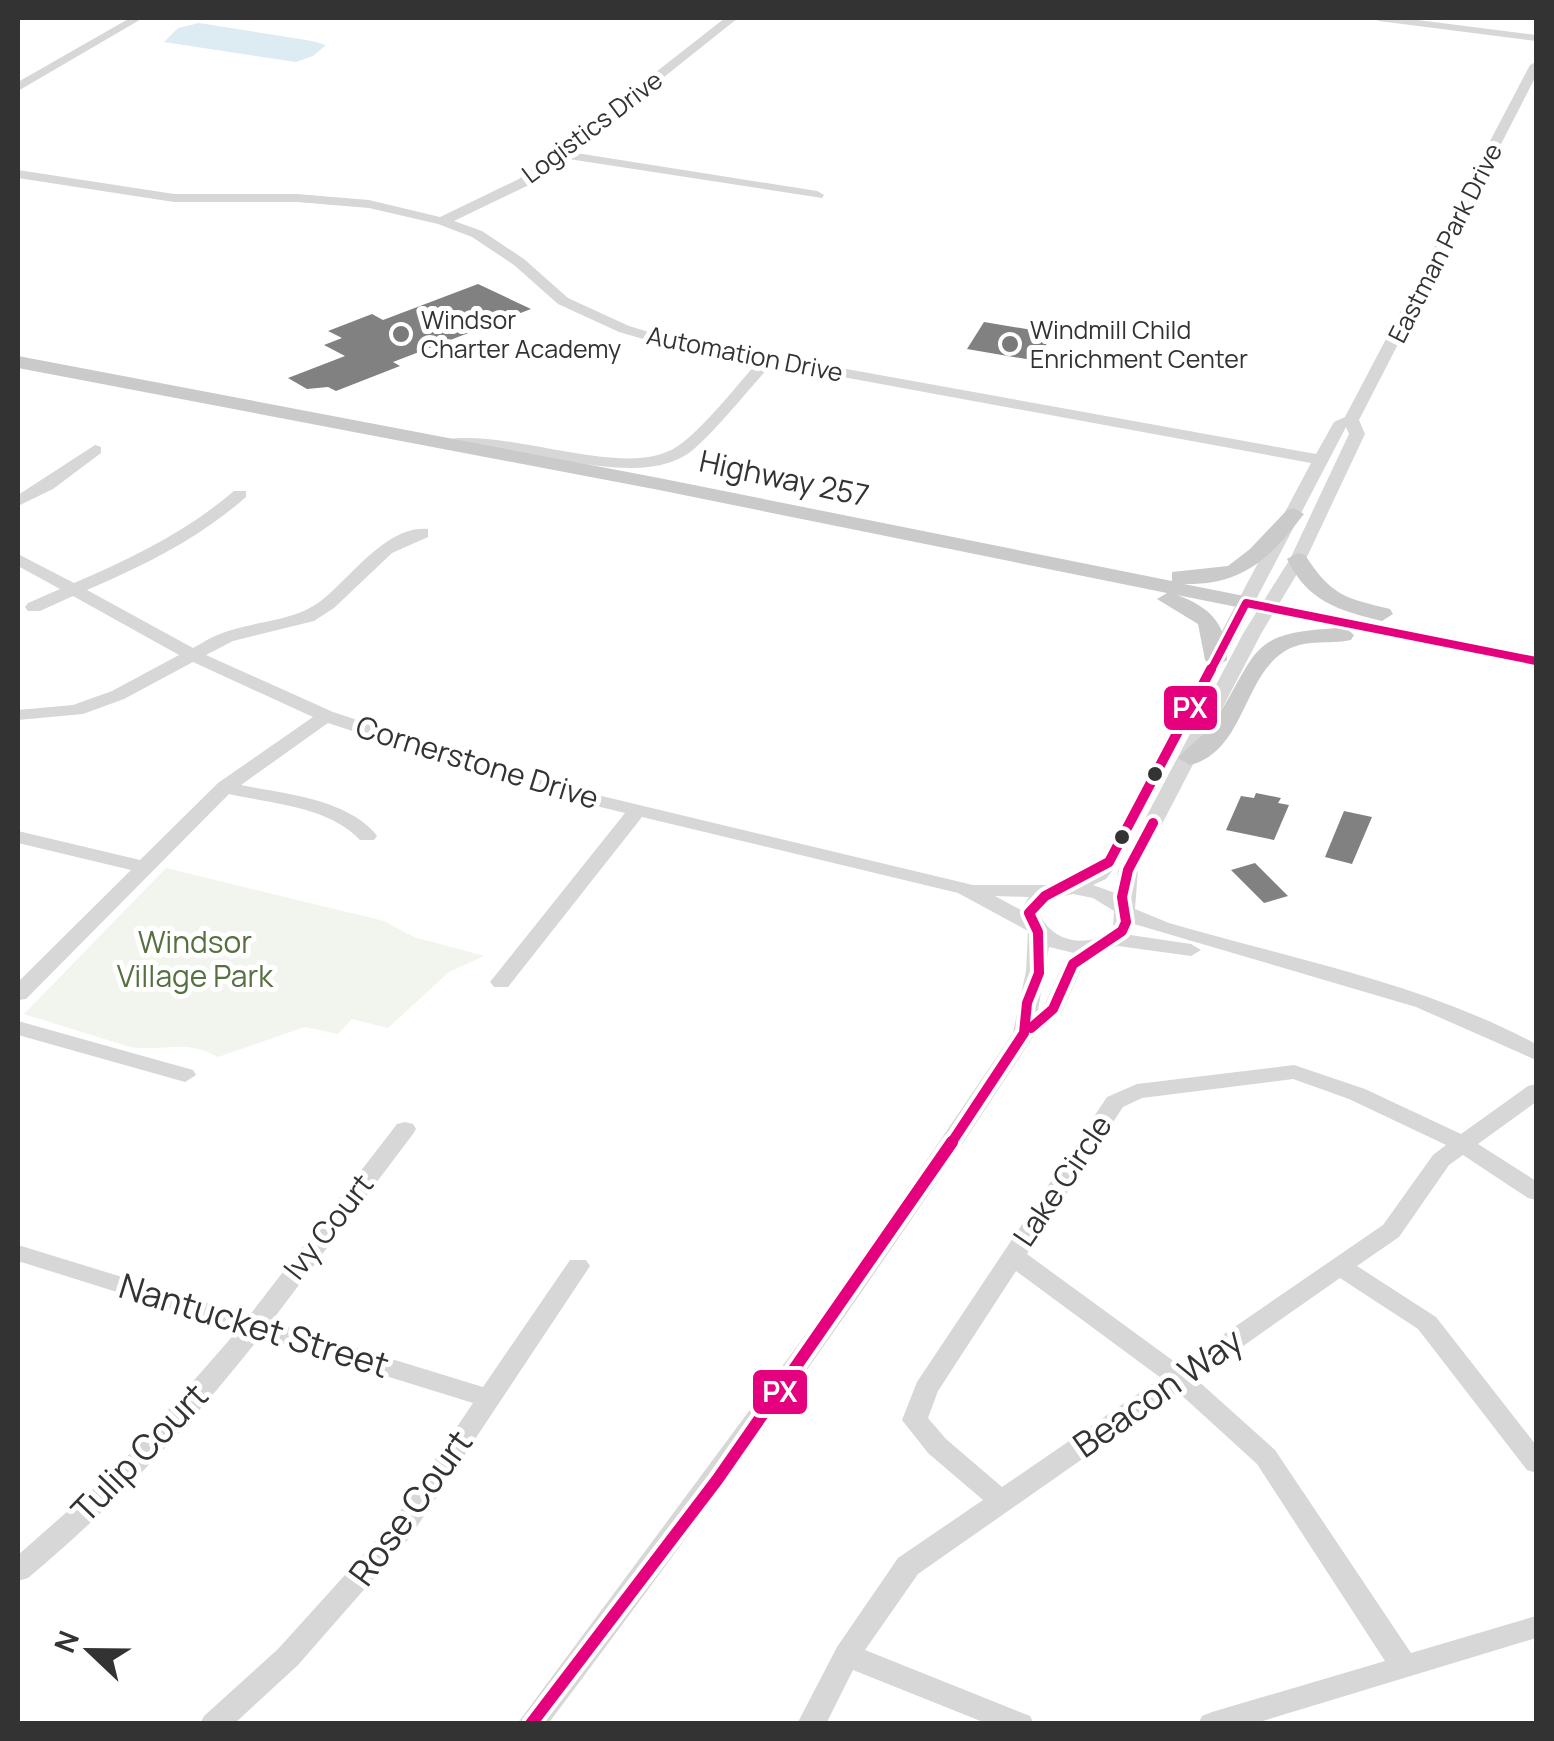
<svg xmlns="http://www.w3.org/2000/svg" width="1554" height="1741" font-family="Manrope,sans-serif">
<rect width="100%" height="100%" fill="#fff"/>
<path fill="#f1f5ed" d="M166,868L384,921L414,937L484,956L449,972L388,1028L352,1019L338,1034L305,1027L218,1057C184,1038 165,1052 130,1047L24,1014Z"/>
<path fill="#ddebf3" d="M199,23L312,41L326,45L313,56L296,62L164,42L178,28Z"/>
<path fill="#818181" d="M478,284L531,309L393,362L400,366L336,391L328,387L307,389L288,378L345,356L324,345L342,338L328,331L372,314L383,320Z
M984,322L1056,334L1032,360L967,349Z
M1256,793L1281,798L1278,803L1289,805L1274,840L1226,830L1241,796L1254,798Z
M1344,811L1372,817L1352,864L1325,857Z
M1255,863L1288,896L1264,903L1231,870Z"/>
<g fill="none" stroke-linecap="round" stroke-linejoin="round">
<path fill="#d7d7d7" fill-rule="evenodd" d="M130,18H143L18,91V82Z
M725,18H738L570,152L817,191L824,195L822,198L562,158L529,185L454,221L482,231L524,259L568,298L629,326L659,335L1316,454L1334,422L1345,417L1530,65L1536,62V76L1359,420L1365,434L1306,559L1262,632L1138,870L1135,909L1169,923C1292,959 1422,983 1536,1044V1060L1416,1007L1134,924L1130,935L1191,944L1201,950L1191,956L1118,946L1105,951L1082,967L1061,1014L1032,1038C880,1273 716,1500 548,1724H517L838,1291L1013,1033L1026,971L1028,931L958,893L642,817L508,987H494L490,982L494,977L625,813L543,793L328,723L241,785C284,794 342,798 374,832L377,836L374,840H360C328,806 272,804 229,794L26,999L18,1000V982L131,870L18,843V831L140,860L218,783L313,717L193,662L124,699L83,714L18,720V710L73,705L112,691L179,655L73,596L40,611H28L25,607L28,603L60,589L18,566V554L74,583C132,558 186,532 234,491H246V497C198,539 145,565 87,590L193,648C202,643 211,637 220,634C254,620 293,623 322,600C350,578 388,524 428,529V537L392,553L334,608L314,621L233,641L206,655L333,712L556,785L973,885H1051L1092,871L1100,861L1311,463L772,364C746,392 722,424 694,449C651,486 566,459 515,451C496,448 453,452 440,443L442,440C510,427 625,482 678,446C703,429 736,386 758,362L657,343L619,332L558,304L514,265L472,237L438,224L369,208L297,202H174L18,178V170L174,194H297L369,200L440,217L519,179ZM1346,427L1349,434L1290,559L1244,632L1118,870L1115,893L1093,885L1106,879L1119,862ZM1073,894L1093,898L1114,911L1113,930C1088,948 1053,944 1039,913L1054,898ZM995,896L1029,897L1021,910ZM1049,947L1074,953L1063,964L1044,1006L1038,1010Z
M1373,18H1402L1536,35V41L1379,21Z
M95,445L101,447V453L53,489L18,506V495Z
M18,1021L193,1070L196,1075L185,1082L18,1035Z
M1294,1065L1365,1089L1461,1134L1528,1086L1536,1084V1102L1478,1144L1536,1181V1200L1528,1198L1463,1155L1449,1165L1399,1237L1357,1266L1436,1317L1536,1445V1473L1527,1470L1418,1329L1340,1278L1196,1379L1275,1450L1411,1653L1536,1616V1638L1253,1724H1198L1202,1716L1212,1712L1385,1661L1257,1464L1178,1392L918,1574L865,1650L1030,1716L1034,1724H988L853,1670L826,1724H797L837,1647L898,1558L983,1500L928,1453L902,1420L917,1382L1107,1097L1137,1084ZM1293,1079L1349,1099L1446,1145L1433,1155L1383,1225L1179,1365L1027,1254L1123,1107L1142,1098ZM1016,1271L1161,1378L1002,1487L946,1439L928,1418L938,1391Z
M405,1122L413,1124L416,1129L413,1134L271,1322L483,1387L570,1260H586L590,1266L410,1537L298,1665L234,1724H200L204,1716L278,1649L392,1523L473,1403L260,1337C190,1426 115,1505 28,1578L18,1581V1555L119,1466L238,1330L18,1261V1245L249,1316L397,1124Z"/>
<path fill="#cacaca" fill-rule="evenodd" d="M18,356L659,478L1172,581V572L1228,566L1250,549L1287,510L1294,508L1304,514C1269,559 1243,585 1184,584L1536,654V668L1348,630L1354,635L1351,640C1328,645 1303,638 1282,653C1243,680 1243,752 1190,765L1178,758C1190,744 1206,735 1216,719C1260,650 1247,632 1342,628L1177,595C1210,607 1227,624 1227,660L1216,667L1205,660L1198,624L1157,599L1167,593L659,490L18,368Z
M1298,553L1305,555C1331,595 1344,598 1390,609L1393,614L1382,621C1338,610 1308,602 1287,559Z"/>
<defs>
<path id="bus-1-far2" d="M1210,672L1246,603L1536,661"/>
<path id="bus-1-far1" d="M1031,1028L1053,1009L1073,964L1122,931L1126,922L1122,897L1128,870L1153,823
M950,1145L1024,1033L1027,1003L1039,973L1038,932L1029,913L1045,896L1109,862L1211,669"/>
<path id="bus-1" d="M531,1724L717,1480L952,1142"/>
</defs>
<use href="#bus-1-far2" stroke="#fff" stroke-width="14"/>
<use href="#bus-1-far1" stroke="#fff" stroke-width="18"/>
<use href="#bus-1" stroke="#fff" stroke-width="20"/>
<use href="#bus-1-far2" stroke="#e5007d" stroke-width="8"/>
<use href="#bus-1-far1" stroke="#e5007d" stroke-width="10"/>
<use href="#bus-1" stroke="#e5007d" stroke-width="12"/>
</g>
<g fill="#7a7a7a" stroke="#fff" stroke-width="4">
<circle cx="401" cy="334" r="10"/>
<circle cx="1010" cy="344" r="10"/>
</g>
<g fill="#333" stroke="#fff" stroke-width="4">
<circle cx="1155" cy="774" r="9"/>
<circle cx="1122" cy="837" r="9"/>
</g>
<g text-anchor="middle" stroke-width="10" stroke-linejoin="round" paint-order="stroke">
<g font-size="25" fill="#333" stroke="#fff">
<text transform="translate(592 127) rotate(-37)" y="9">Logistics Drive</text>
<text transform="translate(1445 243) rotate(-63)" y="9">Eastman Park Drive</text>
<text transform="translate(745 354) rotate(11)" y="9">Automation Drive</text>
</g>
<g font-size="25" fill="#333" stroke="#fff" text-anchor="start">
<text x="421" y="329">Windsor<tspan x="421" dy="29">Charter Academy</tspan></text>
<text x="1030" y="339">Windmill Child<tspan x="1030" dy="29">Enrichment Center</tspan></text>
</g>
<g font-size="30" fill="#333" stroke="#fff">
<text transform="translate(784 479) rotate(12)" y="10">Highway 257</text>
<text transform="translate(477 763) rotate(17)" y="10">Cornerstone Drive</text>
<text transform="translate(1063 1181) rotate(-56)" y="10">Lake Circle</text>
<text transform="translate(329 1227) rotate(-52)" y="10">Ivy Court</text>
</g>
<g font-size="30" fill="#56703f" stroke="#fff">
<text x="195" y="953">Windsor<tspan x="195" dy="34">Village Park</tspan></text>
</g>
<g font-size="35" fill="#333" stroke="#fff">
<text transform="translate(254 1326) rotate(17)" y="12">Nantucket Street</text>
<text transform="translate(1158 1393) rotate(-35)" y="12">Beacon Way</text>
<text transform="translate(140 1453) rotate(-46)" y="12">Tulip Court</text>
<text transform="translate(411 1508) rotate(-54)" y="12">Rose Court</text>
</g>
</g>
<g stroke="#fff" stroke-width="4">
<rect x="1162" y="684" width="57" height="48" rx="10" fill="#e5007d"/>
<rect x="751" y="1368" width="58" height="48" rx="10" fill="#e5007d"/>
</g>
<g font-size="28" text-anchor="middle" font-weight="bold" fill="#fff">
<text x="1190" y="718">PX</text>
<text x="780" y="1402">PX</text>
</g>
<rect width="1554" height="1741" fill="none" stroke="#333333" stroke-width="40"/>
<g transform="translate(90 1651) rotate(292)" stroke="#ffffff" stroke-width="8" paint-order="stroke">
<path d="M0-8L18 38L0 25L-18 38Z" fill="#333333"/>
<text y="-15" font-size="28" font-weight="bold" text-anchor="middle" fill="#333333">N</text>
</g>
</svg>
